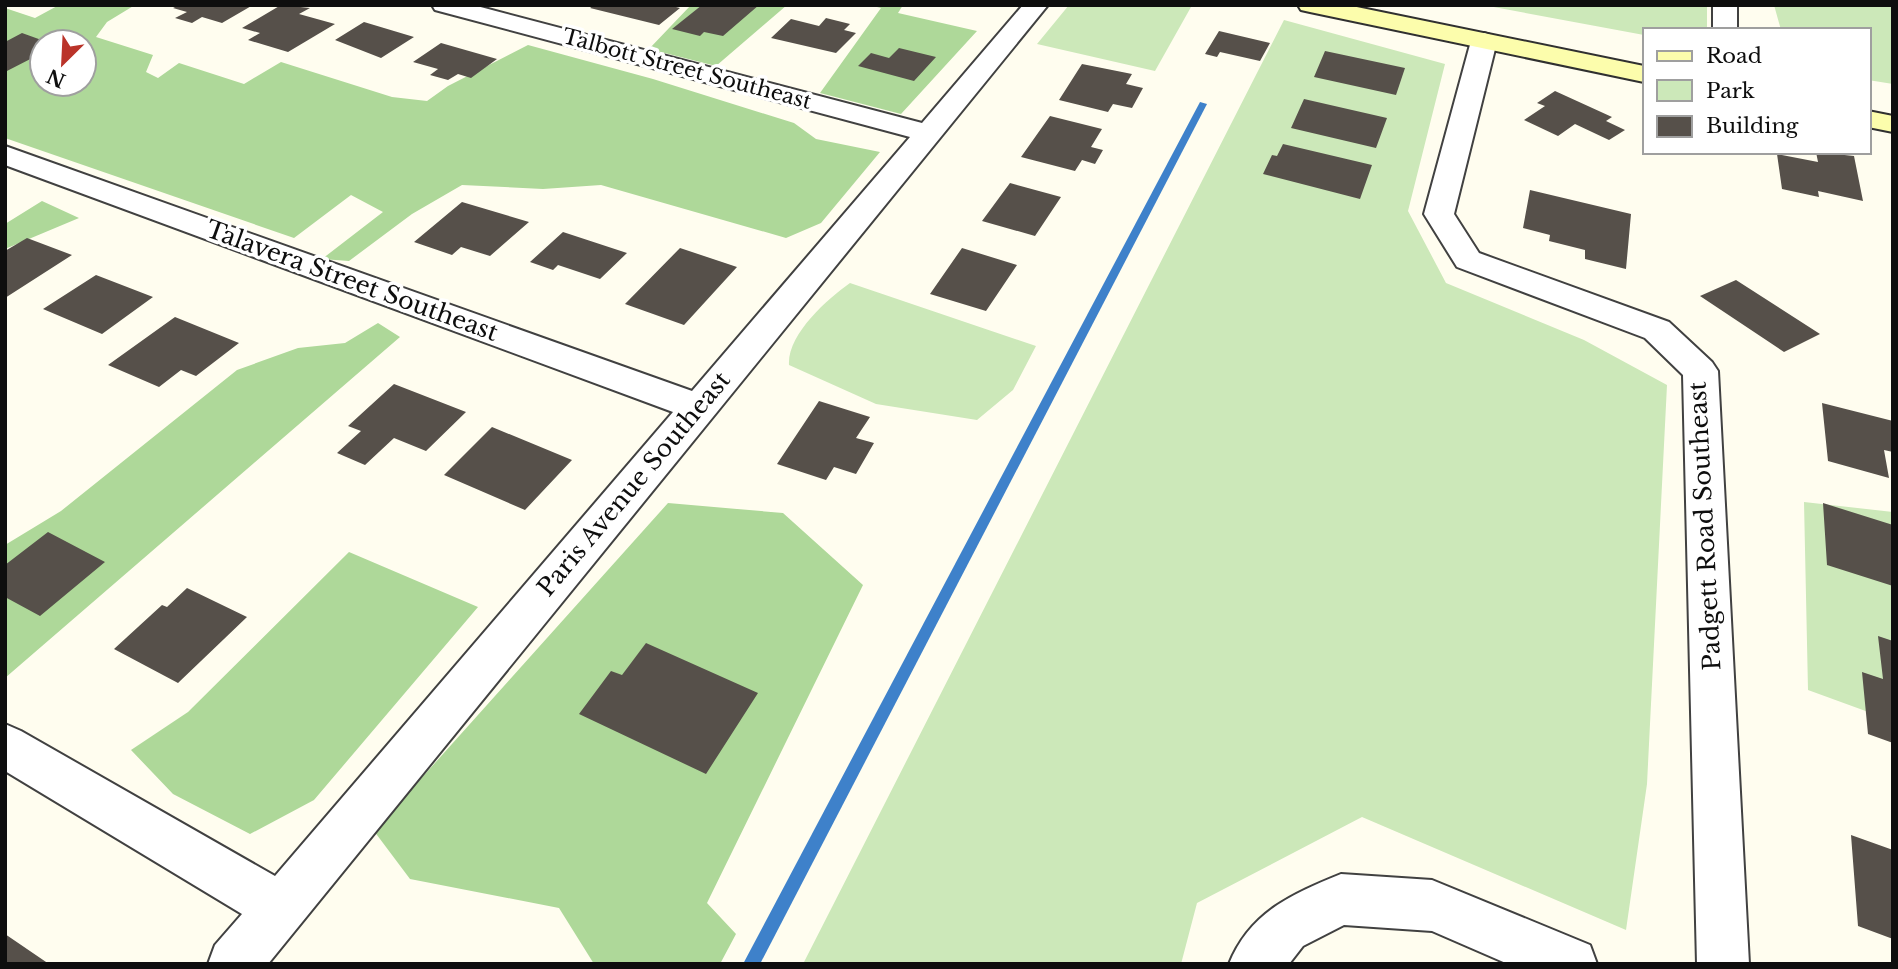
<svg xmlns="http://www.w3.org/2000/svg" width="1898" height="969" font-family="'Libre Baskerville',serif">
<rect width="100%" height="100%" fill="#fffdef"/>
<path fill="#cce8b9" d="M1069,5H1180L1191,7L1155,71L1037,44Z
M1483,5H1707V30H1644V35Z
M1774,5H1893V84L1868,80V30H1781Z
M1284,20L1445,64L1408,211L1446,283L1584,340L1667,385L1647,784L1626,930L1362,817L1197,903L1181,964H803Z
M850,283L1036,346L1013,390L977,420L876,404L789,365C787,335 827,299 850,283Z
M1804,502L1893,512V721L1808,690Z"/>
<path fill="#aed899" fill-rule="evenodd" d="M59,5H135L107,22L96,37L153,55L146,72L158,78L179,63L244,84L281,62L392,97L427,101L448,86L528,45L653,79L794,123L816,139L880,152L821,223L786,238L601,185L543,189L462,185L412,214L349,261L322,259L383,212L351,195L294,238L5,138V8L35,18ZM42,42H84V84H42Z
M691,5H787L716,66L649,49Z
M869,5H903L898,13L977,31L901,114L820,93L881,8Z
M42,201L79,218L5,249V224Z
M378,323L400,337L5,678V545L61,511L237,370L298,348L345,343Z
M668,503L783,513L863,585L707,903L736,934L720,964H594L559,908L410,879L374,831Z
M349,552L478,607L314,800L250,834L173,794L131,750L188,712Z"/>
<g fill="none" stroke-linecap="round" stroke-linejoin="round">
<path fill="#3e81ca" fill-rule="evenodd" d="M1200,102L1207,104L760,964H743Z"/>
</g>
<path fill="#56504a" d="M179,5H253L222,23L202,17L192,23L175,18L187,12L173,8Z
M281,5L310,8L299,14L335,24L288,52L248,40L260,33L242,28Z
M594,5H668L680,8L659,25L590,8Z
M702,5H759L723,36L704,32L700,36L672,29Z
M826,18L850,24L844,30L856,33L836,53L771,38L791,19L819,26Z
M364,22L414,37L381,58L335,40Z
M1219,31L1270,43L1260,61L1220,52L1217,57L1205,54Z
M22,33L47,42H42V53L5,72V42Z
M441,43L497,59L471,78L458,74L448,80L430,75L438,69L413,62Z
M899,48L936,57L914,81L858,66L871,53L889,58Z
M1325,51L1405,68L1396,95L1314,77Z
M1082,64L1132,74L1126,84L1143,88L1132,108L1113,104L1108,112L1059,100Z
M1555,91L1612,117L1606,121L1625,130L1609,140L1575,124L1558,136L1524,120L1545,106L1537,103Z
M1304,99L1387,118L1376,148L1291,128Z
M1050,116L1102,129L1091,147L1103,150L1095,164L1082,160L1075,171L1021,157Z
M1283,144L1372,165L1360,199L1263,174L1272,155L1277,156Z
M1816,152L1854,156L1863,201L1818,191L1819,197L1782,189L1777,154L1818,162Z
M1010,183L1061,197L1035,236L982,221Z
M1530,190L1631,214L1626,269L1585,259V250L1549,241L1550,235L1523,228Z
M462,202L529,222L490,256L461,247L452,255L414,242Z
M563,232L627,253L600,279L558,265L553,270L530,262Z
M27,238L72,255L5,298V251Z
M680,248L737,267L684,325L625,304Z
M962,248L1017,265L986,311L930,294Z
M96,275L153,297L102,334L43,309Z
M1736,280L1820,334L1784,352L1700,296Z
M175,317L239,343L196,376L181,370L159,387L108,365Z
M394,384L466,412L426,451L394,438L365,465L337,453L361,431L348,426Z
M819,401L870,417L856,438L874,443L856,474L834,467L826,480L777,464Z
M1822,403L1893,421V452L1884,450L1889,478L1828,461Z
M492,427L572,460L525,510L444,475Z
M1823,503L1893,525V586L1827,565Z
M48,532L105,562L40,616L5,597V565Z
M187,588L247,617L178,683L114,649L162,605L167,607Z
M1878,636L1893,641V743L1868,734L1862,672L1883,679Z
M646,643L758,693L706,774L579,714L611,671L622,675Z
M1851,835L1893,850V939L1858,926Z
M5,934L49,964H5Z"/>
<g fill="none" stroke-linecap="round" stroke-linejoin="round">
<defs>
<path id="street" d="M432,5H473L922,123L1023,5H1048L268,964H208L215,945L242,914L5,771V724L21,731L275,876L673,412L5,165V146L692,391L910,137L435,10Z
M1713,5H1737V30H1713Z
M1484,33L1493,36L1497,41L1454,214L1479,253L1669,322L1712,362L1718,371L1749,964H1697L1683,375L1645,338L1457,267L1424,214L1471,41L1475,36Z
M1341,874L1432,880L1590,945L1597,964H1508L1432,931L1344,925L1303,946L1289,964H1229C1250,912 1292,894 1341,874Z"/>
<path id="secondary" d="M1298,5H1347L1644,66V82L1310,12L1301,10Z
M1868,111L1893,116V132L1868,127Z"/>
</defs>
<use href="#street" stroke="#414141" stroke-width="4"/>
<use href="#secondary" stroke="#303030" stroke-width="4"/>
<use href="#street" fill="#fff" fill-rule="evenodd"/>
<use href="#secondary" fill="#fcfdac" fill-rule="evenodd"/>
</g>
<g text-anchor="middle" stroke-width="7" stroke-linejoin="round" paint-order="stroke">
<g font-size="21" fill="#0e0e0e" stroke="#fff">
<text transform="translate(687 69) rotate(15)" y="7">Talbott Street Southeast</text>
</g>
<g font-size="24" fill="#0e0e0e" stroke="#fff">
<text transform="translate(352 281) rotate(20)" y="8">Talavera Street Southeast</text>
<text transform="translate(634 484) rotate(-50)" y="8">Paris Avenue Southeast</text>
<text transform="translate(1705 526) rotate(-93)" y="8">Padgett Road Southeast</text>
</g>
</g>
<rect width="1898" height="969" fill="none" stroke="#0e0e0e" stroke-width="14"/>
<rect x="1643" y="28" width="228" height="126" fill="#ffffff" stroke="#9f9f9f" stroke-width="2"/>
<rect x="1657" y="51" width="35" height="10" fill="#fcfdac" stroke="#9f9f9f" stroke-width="2"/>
<text x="1706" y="63" font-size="21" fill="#0e0e0e">Road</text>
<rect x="1657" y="80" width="35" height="21" fill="#cce8b9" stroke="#9f9f9f" stroke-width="2"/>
<text x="1706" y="98" font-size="21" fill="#0e0e0e">Park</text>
<rect x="1657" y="116" width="35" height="21" fill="#56504a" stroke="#9f9f9f" stroke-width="2"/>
<text x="1706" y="133" font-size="21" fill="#0e0e0e">Building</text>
<g transform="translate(63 63) rotate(204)"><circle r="33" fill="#ffffff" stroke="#9f9f9f" stroke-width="2"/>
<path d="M0-5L12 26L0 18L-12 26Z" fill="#ba3329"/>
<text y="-10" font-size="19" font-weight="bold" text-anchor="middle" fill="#0e0e0e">N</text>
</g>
</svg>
